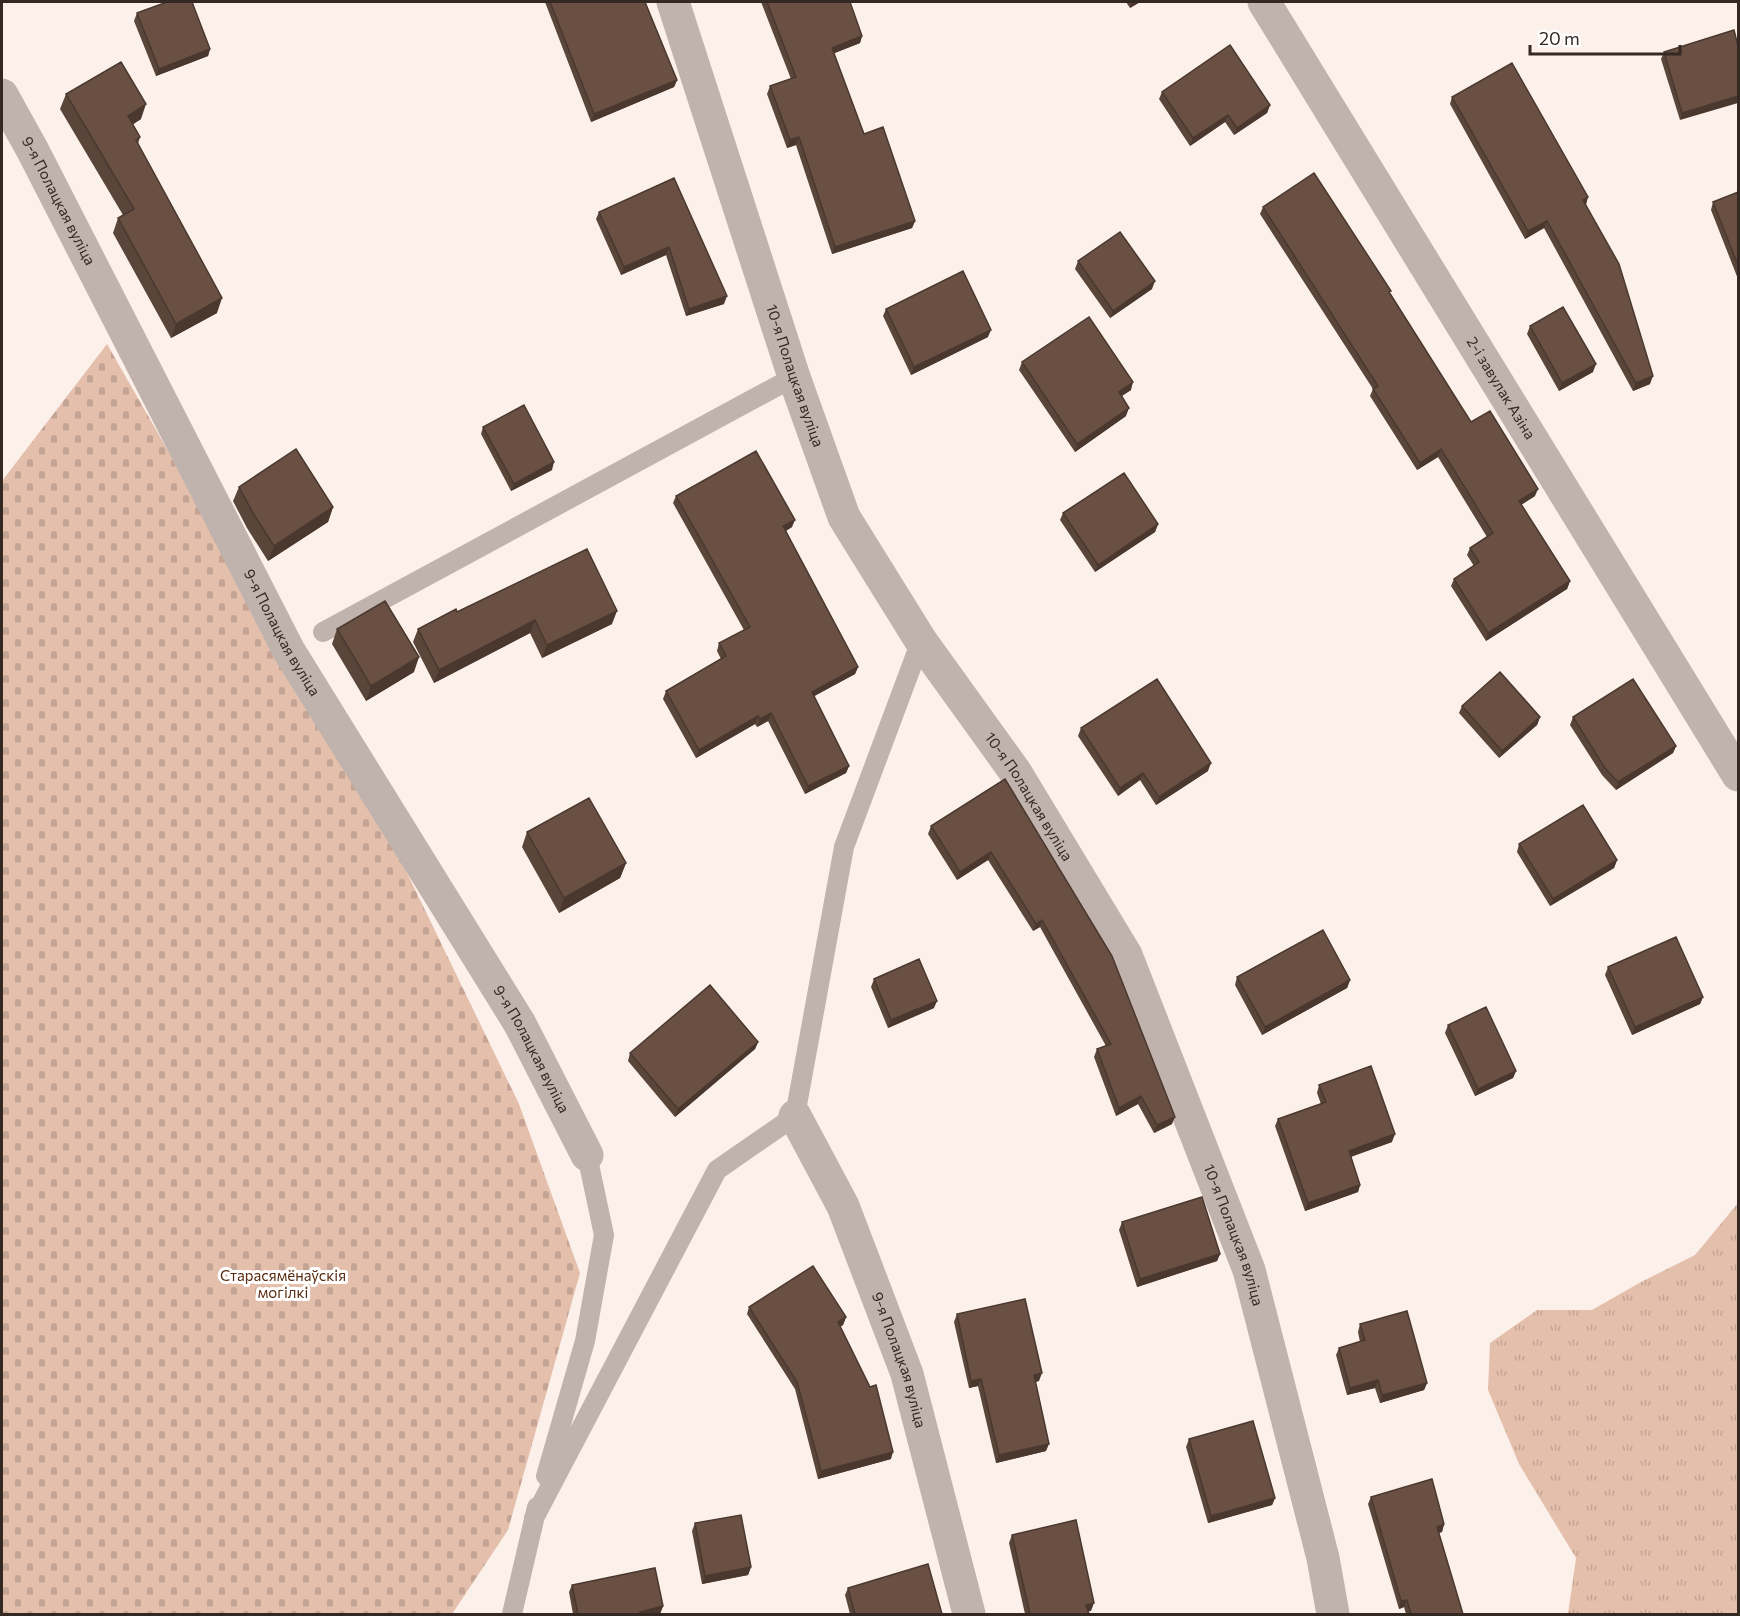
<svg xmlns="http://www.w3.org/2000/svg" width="1740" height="1616" font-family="Commissioner,sans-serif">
<defs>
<pattern id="grass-tufts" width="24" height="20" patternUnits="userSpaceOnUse" patternTransform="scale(1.5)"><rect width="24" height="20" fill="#e4bfac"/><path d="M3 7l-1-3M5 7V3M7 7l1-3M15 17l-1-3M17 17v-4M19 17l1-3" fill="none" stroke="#c4a494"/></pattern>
<pattern id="cemetery-stones" width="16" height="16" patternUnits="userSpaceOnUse" patternTransform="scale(1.5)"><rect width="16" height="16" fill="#e4bfac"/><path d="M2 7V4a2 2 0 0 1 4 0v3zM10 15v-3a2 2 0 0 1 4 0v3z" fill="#c4a494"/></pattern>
</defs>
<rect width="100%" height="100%" fill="#fcf0ea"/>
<path fill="url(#grass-tufts)" d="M1738,1203V1614H1568L1576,1558L1519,1464L1488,1390L1490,1343L1537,1310H1592L1641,1282L1695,1255Z"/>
<path fill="url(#cemetery-stones)" d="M107,344L393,844L519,1104L580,1273L508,1530L452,1614H2V481Z"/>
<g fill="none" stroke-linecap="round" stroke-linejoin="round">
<path stroke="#c0b3ad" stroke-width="20" d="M323,632L794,377
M546,1476L585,1341L604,1235L587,1155
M534,1518L717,1170L795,1116L844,847L921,641
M512,1614L537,1507"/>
<g stroke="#c0b3ad" stroke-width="33">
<path id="s1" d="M673,2L794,377L844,517L921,641L1016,773L1126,955L1249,1270L1323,1558L1333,1614"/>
<path id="s2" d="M1264,2L1738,775"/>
<path id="s3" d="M2,95L33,151L289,651L520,1024L587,1155"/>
<path id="s4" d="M795,1116L843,1206L907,1374L969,1614"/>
</g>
</g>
<path fill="#5a453a" d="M545,2H645L677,80L674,87L591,122Z
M761,2H850L862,36L860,43L834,53L864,134L915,221L912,228L832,254L796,145L787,148L767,94L770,86L791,79Z
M1126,2H1140L1130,8Z
M137,13L210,49L208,56L156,76L134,21Z
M1734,30L1680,120L1661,59L1664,52Z
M1162,92L1270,105L1267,113L1234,135L1225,122L1190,146L1159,99Z
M66,94L141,119L133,124L140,137L138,144L217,313L171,338L113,233L118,218L123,215L60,109Z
M1452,97L1586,205L1650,384L1633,391L1544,228L1525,239L1450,104Z
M674,178L724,304L686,316L666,255L621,275L596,219L599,212Z
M1738,192V279L1711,210L1713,202Z
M1263,207L1390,294L1471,422L1535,496L1521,505L1570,581L1567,589L1486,641L1451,586L1454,579L1474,566L1467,555L1470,548L1487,537L1438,457L1417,470L1370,396L1373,389L1260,214Z
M1078,261L1152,289L1110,318L1075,269Z
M886,309L988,337L911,375L883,316Z
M1530,326L1593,372L1559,391L1527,334Z
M1022,362L1131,390L1121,396L1126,416L1075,452L1019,370Z
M483,427L552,470L511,491L481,434Z
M239,487L333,507L328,522L268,561L247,528L233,501Z
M676,496L792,527L786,531L858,667L855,674L814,696L849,766L846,773L805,794L768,721L757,727L755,724L696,758L663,699L666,691L721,659L717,651L719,643L744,630L673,503Z
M1063,513L1158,524L1155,532L1095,572L1060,520Z
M457,612L612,624L542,658L530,633L434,683L413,642L418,629Z
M337,629L414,672L366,701L332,644Z
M1462,706L1540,717L1537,725L1499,758L1459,713Z
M1573,717L1676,746L1673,753L1616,790L1602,775L1570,725Z
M1081,728L1208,771L1156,805L1140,780L1118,796L1078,736Z
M1005,779L1172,1124L1154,1133L1138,1104L1116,1116L1094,1057L1097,1049L1106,1046L1040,927L1033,931L988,860L957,880L928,834L931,826Z
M527,832L626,863L620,878L559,913L522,847Z
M1519,844L1617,860L1614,868L1550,906L1517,852Z
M1608,967L1703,997L1700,1004L1632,1035L1605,975Z
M1237,977L1350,980L1347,988L1262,1035L1235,985Z
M874,979L934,1008L888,1028L871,987Z
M1448,1025L1516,1071L1513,1078L1475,1096L1445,1033Z
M758,1042L755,1049L675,1117L628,1061L630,1053Z
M1319,1085L1392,1142L1351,1157L1360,1185L1358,1192L1305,1211L1275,1126L1278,1119L1321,1104L1317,1093Z
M1122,1222L1220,1254L1217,1261L1137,1287L1119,1230Z
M749,1307L846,1317L843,1325L840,1327L891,1459L818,1479L795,1389L747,1314Z
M957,1314L1039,1381L1035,1382L1046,1451L996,1463L978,1386L969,1388L954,1322Z
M1360,1324L1427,1383L1424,1390L1380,1403L1375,1388L1347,1395L1336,1355L1339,1348L1360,1342L1358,1332Z
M1189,1439L1275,1498L1272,1505L1208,1523L1186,1447Z
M1371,1497L1444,1524L1442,1532L1439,1533L1463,1614H1406L1404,1607L1399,1609L1368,1504Z
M695,1523L751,1567L748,1575L702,1584L692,1531Z
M1012,1535L1091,1611H1088L1089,1614H1025L1009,1543Z
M572,1585L663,1606L660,1614H573L569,1592Z
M848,1588L942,1614H850L845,1595Z"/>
<path fill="#4a382f" d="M1132,2H1140L1130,8Z
M862,36L860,43L830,55L832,48Z
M210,49L208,56L156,76L159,69Z
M677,80L674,87L591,122L594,114Z
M1738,96V103L1680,120L1682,113Z
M146,104L141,119L123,131L128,116Z
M1270,105L1267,113L1234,135L1237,128Z
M1228,115L1225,122L1190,146L1193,138Z
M799,137L796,145L787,148L790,140Z
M1588,197L1586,205L1583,200Z
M915,221L912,228L832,254L835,247Z
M1547,221L1544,228L1525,239L1528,231Z
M669,247L666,255L621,275L624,267Z
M1155,281L1152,289L1110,318L1113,311Z
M727,296L724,304L686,316L689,309Z
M222,298L217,313L171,338L176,324Z
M991,330L988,337L911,375L914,367Z
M1596,364L1593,372L1559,391L1562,383Z
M1653,376L1650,384L1633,391L1636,383Z
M1133,382L1131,390L1116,400L1119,392Z
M1129,408L1126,416L1075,452L1077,444Z
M1441,449L1438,457L1417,470L1420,463Z
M554,462L552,470L511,491L514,484Z
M1538,489L1535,496L1516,508L1519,501Z
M333,507L328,522L268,561L274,546Z
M795,520L792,527L780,534L783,526Z
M1158,524L1155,532L1095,572L1098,565Z
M1570,581L1567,589L1486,641L1488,633Z
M617,611L612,624L542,658L547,645Z
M535,620L530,633L434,683L439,670Z
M419,657L414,672L366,701L371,686Z
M858,667L855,674L809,699L812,692Z
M771,713L768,721L757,727L760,719Z
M758,716L755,724L696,758L699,750Z
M1540,717L1537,725L1499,758L1502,751Z
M1676,746L1673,753L1616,790L1618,782Z
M1211,763L1208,771L1156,805L1159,797Z
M849,766L846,773L805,794L808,786Z
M1143,773L1140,780L1118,796L1120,788Z
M991,852L988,860L957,880L960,872Z
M1617,860L1614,868L1550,906L1553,899Z
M626,863L620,878L559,913L564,898Z
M1042,920L1040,927L1033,931L1036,924Z
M1350,980L1347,988L1262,1035L1265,1027Z
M1703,997L1700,1004L1632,1035L1635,1027Z
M937,1001L934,1008L888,1028L891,1020Z
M758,1042L755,1049L675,1117L678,1109Z
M1516,1071L1513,1078L1475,1096L1478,1089Z
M1141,1096L1138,1104L1116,1116L1119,1108Z
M1175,1117L1172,1124L1154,1133L1157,1125Z
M1395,1134L1392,1142L1346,1158L1349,1151Z
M1360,1185L1358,1192L1305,1211L1308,1203Z
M1220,1254L1217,1261L1137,1287L1140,1279Z
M846,1317L843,1325L835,1330L838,1322Z
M1042,1373L1039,1381L1031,1383L1034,1375Z
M981,1379L978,1386L969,1388L971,1381Z
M1378,1380L1375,1388L1347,1395L1350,1388Z
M1427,1383L1424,1390L1380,1403L1382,1395Z
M1049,1444L1046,1451L996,1463L999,1455Z
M893,1452L891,1459L818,1479L821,1471Z
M1275,1498L1272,1505L1208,1523L1211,1516Z
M1444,1524L1442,1532L1434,1534L1437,1527Z
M751,1567L748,1575L702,1584L705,1576Z
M1407,1600L1404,1607L1399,1609L1401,1601Z
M1094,1603L1091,1611L1083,1612L1086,1605Z
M663,1606L660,1614H639L640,1612Z"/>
<path fill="#695043" stroke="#4a382f" stroke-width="1.5" d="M167,2H192L210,49L159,69L137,13Z
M550,2H645L677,80L594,114Z
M767,2H850L862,36L832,48L864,134L883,127L915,221L835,247L799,137L790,140L770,86L796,77Z
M1734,30L1738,46V96L1682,113L1664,52Z
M1230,45L1270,105L1237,128L1228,115L1193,138L1162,92Z
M121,62L146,104L128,116L140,137L136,140L222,298L176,324L118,218L134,209L66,94Z
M1512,63L1588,197L1583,200L1619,264L1653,376L1636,383L1547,221L1528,231L1452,97Z
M1314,173L1391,291L1389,292L1471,422L1490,411L1538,489L1519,501L1570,581L1488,633L1454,579L1479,562L1470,548L1493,533L1441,449L1420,463L1373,389L1378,386L1263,207Z
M674,178L727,296L689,309L669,247L624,267L599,212Z
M1738,192V265L1713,202Z
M1120,232L1155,281L1113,311L1078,261Z
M963,271L991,330L914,367L886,309Z
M1563,307L1596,364L1562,383L1530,326Z
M1089,317L1133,382L1119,392L1129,408L1077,444L1022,362Z
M524,405L554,462L514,484L483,427Z
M296,449L333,507L274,546L253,513L239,487Z
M756,451L795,520L783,526L858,667L812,692L849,766L808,786L771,713L760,719L758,716L699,750L666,691L726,656L719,643L750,627L676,496Z
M1124,473L1158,524L1098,565L1063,513Z
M587,549L617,611L547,645L535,620L439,670L418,629L456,609L457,612Z
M385,601L419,657L371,686L337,629Z
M1500,672L1540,717L1502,751L1462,706Z
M1157,679L1211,763L1159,797L1143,773L1120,788L1081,728Z
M1633,679L1676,746L1618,782L1605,768L1573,717Z
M1005,779L1112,956L1175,1117L1157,1125L1141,1096L1119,1108L1097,1049L1111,1044L1042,920L1036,924L991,852L960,872L931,826Z
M589,798L626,863L564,898L527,832Z
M1583,805L1617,860L1553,899L1519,844Z
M1323,930L1350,980L1265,1027L1237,977Z
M1676,937L1703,997L1635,1027L1608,967Z
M919,959L937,1001L891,1020L874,979Z
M710,985L758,1042L678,1109L630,1053Z
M1486,1007L1516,1071L1478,1089L1448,1025Z
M1371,1066L1395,1134L1349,1151L1360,1185L1308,1203L1278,1119L1326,1102L1319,1085Z
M1202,1197L1220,1254L1140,1279L1122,1222Z
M813,1266L846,1317L838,1322L870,1387L876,1385L893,1452L821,1471L797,1382L749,1307Z
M1025,1299L1042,1373L1034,1375L1049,1444L999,1455L981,1379L971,1381L957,1314Z
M1407,1311L1427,1383L1382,1395L1378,1380L1350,1388L1339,1348L1365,1340L1360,1324Z
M1253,1421L1275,1498L1211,1516L1189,1439Z
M1432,1479L1444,1524L1437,1527L1463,1614H1411L1407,1600L1401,1601L1371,1497Z
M741,1515L751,1567L705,1576L695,1523Z
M1076,1520L1094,1603L1086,1605L1089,1614H1030L1012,1535Z
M928,1564L942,1614H855L848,1588Z
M655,1568L663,1606L640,1612V1614H578L572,1585Z"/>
<g text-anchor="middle" stroke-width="6" stroke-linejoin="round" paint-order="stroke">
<g font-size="15" fill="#332822" stroke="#fff">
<text dy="5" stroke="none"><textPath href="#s3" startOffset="120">9-я Полацкая вуліца</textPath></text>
<text dy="5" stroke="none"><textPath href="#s1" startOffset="393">10-я Полацкая вуліца</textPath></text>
<text dy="5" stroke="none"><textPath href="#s2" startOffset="453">2-і завулак Азіна</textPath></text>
<text dy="5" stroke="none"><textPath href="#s3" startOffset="606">9-я Полацкая вуліца</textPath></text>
<text dy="5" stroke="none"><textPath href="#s1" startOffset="878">10-я Полацкая вуліца</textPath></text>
<text dy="5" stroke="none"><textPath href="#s3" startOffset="1092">9-я Полацкая вуліца</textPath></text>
<text dy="5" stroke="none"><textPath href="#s1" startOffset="1364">10-я Полацкая вуліца</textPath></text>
<text dy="5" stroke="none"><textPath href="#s4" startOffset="266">9-я Полацкая вуліца</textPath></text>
</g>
<g font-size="15" fill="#5a2b10" stroke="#fff">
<text x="283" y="1281">Старасямёнаўскія<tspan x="283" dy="17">могілкі</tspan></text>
</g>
</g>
<rect width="1740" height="1616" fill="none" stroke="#332822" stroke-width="6"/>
<path d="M1530 45v9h150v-9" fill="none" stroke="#332822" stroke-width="3"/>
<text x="1539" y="45" font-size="18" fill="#332822" stroke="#ffffff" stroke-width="4.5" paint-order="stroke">20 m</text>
</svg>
